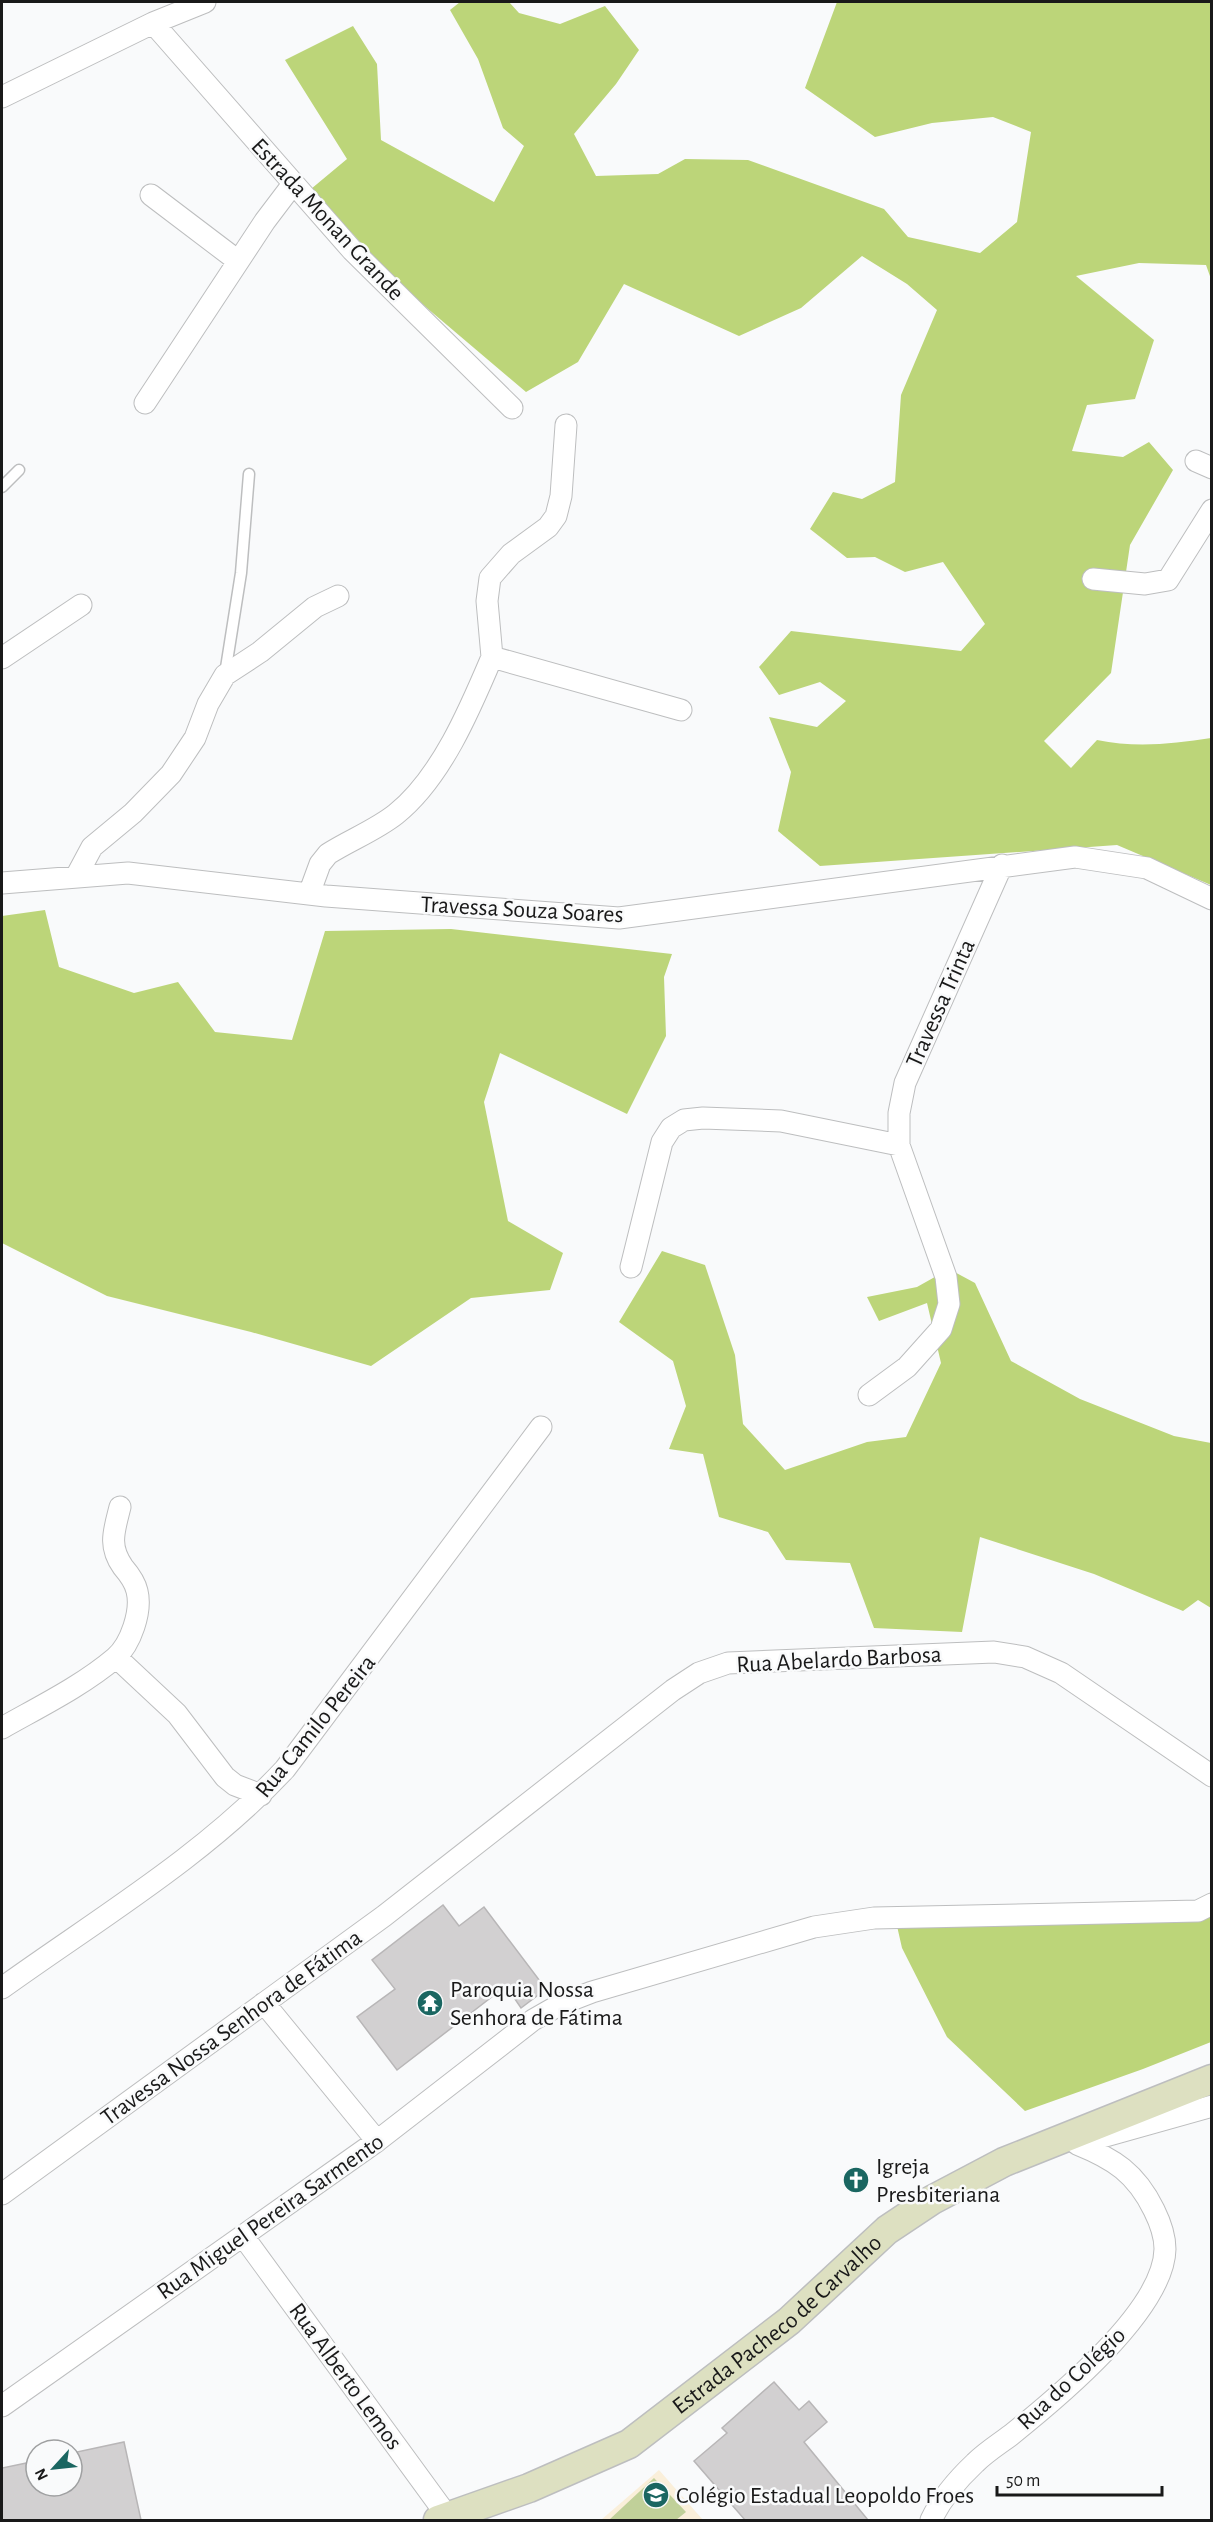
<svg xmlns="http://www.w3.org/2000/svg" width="1213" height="2522" font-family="'Alegreya Sans',sans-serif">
<rect width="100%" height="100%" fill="#f9fafb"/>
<path fill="#faefda" d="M659,2470L703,2520H601Z"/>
<path fill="#c0d099" d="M654,2478L686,2512L676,2520H609Z"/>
<path fill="#bcd579" d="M460,2H509L519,13L560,24L605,6L639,50L616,84L574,134L596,176L658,174L685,159L748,160L884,209L908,237L980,253L1017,222L1031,132L993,117L932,123L875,137L805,88L837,2H1211V279L1206,265L1139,263L1076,276L1154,340L1135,399L1087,405L1072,451L1123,457L1149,442L1173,470L1130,545L1111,673L1044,741L1071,768L1097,740C1135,748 1173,744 1211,738V885L1117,845L820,866L778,831L791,772L769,717L817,727L846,701L820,682L779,695L759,667L791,631L961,651L985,624L943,562L905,572L875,557L847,558L810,529L833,492L862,499L895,482L901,395L937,310L907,284L862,256L801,308L739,336L624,284L578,362L526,392L401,286L311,189L347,159L285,60L353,26L377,64L381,140L494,202L524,146L503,128L478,59L450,10Z
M45,910L59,967L134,993L178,982L215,1032L292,1040L325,931L451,929L672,954L664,977L666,1036L627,1114L500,1053L484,1102L508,1221L563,1253L550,1290L471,1298L371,1366L251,1332L107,1296L2,1243V916Z
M662,1251L705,1265L735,1355L743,1424L785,1470L867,1442L906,1437L941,1363L927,1303L879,1321L867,1297L917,1287L949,1269L975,1283L1011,1361L1080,1399L1174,1436L1211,1443V1608L1198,1600L1183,1611L1094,1574L980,1537L962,1632L874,1628L850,1563L786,1560L768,1532L719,1517L703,1454L669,1449L686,1406L673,1361L619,1322Z
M1211,1915V2042L1143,2069L1025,2111L947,2037L902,1948L897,1926Z"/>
<path fill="#d2d0d1" stroke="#b8b6b7" stroke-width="1.5" d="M443,1905L459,1926L484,1907L546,1989L521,2008L506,1986L397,2070L357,2017L395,1989L372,1960Z
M774,2382L799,2410L809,2401L827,2422L804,2442L868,2520H745L694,2461L727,2433L722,2428Z
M124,2442L141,2520H2V2468L36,2461V2486H72V2453Z"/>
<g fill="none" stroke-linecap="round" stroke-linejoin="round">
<defs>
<path id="service" d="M2,487L19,470
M225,674L241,573L249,474"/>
<path id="minor" d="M153,23L352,250L512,408
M2,97L153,23L205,2
M151,195L238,261
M145,403L265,221L293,184
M566,425L561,496L556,516L548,527L511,554L490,578L487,601L492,657L681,710
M1196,461L1212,468
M1093,579L1145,584L1168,580L1212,510
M2,658L81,605
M77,875L92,847L133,813L171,774L195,738L208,704L225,675L260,652L315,607L338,596
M2,883L128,873L326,896L619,918L1075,857L1147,868L1212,899
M309,894L320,864L328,854C350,840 376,830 396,814C441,778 470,709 492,657
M631,1267L662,1142L671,1128L684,1120L703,1118L781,1121L899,1145
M869,1395L907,1367L941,1329L949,1304L946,1277L899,1145V1113L905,1083L1002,865
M116,1657L177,1714L225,1777L235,1785L261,1795
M2,1728C39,1707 82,1686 115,1658C131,1644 142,1611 137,1591C135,1582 129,1574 123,1567C108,1546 114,1531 120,1507
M2,1988C98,1919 204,1856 285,1769L541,1427
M264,2003L377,2141
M1088,2141L1212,2106
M2,2194L384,1916L673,1690L699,1673L728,1663L994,1652L1025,1657L1061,1673L1212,1776
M243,2236L448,2517
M2,2406L377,2141L533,2020L561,2004L592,1992L814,1927L874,1918L1198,1911L1212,1904
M931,2520C941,2499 958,2479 975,2463C986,2452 999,2444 1011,2435C1056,2399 1164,2310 1165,2249C1165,2235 1160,2222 1154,2210C1136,2173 1114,2159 1077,2144"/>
<g id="secondary">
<path id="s1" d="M438,2520L529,2488L629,2444L789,2321L887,2230L932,2200L1004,2162L1212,2079"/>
</g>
</defs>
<use href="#service" stroke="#bdbebf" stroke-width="13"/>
<use href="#minor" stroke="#bdbebf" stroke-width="23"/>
<use href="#secondary" stroke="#bdbebf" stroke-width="31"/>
<use href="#service" stroke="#fff" stroke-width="10"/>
<use href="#minor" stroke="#fff" stroke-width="21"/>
<use href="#secondary" stroke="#dde0c1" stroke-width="28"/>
</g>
<defs>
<symbol id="temple-disc" viewBox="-11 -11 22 22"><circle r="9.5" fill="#1a6661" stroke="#f9fafb"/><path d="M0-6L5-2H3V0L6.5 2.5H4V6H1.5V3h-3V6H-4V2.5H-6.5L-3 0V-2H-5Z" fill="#fff"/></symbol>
<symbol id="church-disc" viewBox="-11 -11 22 22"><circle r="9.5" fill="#1a6661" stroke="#f9fafb"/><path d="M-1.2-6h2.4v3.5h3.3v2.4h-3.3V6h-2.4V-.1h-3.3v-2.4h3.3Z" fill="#fff"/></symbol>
<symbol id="school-disc" viewBox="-11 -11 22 22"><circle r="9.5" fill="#1a6661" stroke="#f9fafb"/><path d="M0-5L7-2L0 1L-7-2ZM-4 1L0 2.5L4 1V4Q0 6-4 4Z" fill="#fff"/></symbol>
</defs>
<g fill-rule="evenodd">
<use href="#temple-disc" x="415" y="1988" width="30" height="30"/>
<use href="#church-disc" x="841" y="2165" width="30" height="30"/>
<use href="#school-disc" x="641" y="2480" width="30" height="30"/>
</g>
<g text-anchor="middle" stroke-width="5" stroke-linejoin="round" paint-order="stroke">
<g font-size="24" fill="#191919" stroke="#f9fafb">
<text transform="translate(328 219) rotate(47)" y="8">Estrada Monan Grande</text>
<text transform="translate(522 909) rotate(3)" y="8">Travessa Souza Soares</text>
<text transform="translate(940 1003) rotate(-66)" y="8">Travessa Trinta</text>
<text transform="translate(839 1659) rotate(-3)" y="8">Rua Abelardo Barbosa</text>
<text transform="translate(315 1726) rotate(-51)" y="8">Rua Camilo Pereira</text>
<text transform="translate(231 2027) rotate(-36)" y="8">Travessa Nossa Senhora de Fátima</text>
<text transform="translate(270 2216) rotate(-35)" y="8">Rua Miguel Pereira Sarmento</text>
<text dy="8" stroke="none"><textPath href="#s1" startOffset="396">Estrada Pacheco de Carvalho</textPath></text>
<text transform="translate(346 2376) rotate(54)" y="8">Rua Alberto Lemos</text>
<text transform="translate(1071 2378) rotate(-43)" y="8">Rua do Colégio</text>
</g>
<g font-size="24" fill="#191919" stroke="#f9fafb" text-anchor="start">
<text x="450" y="1997">Paroquia Nossa<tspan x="450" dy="28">Senhora de Fátima</tspan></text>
<text x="876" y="2174">Igreja<tspan x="876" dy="28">Presbiteriana</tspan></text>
<text x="676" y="2503">Colégio Estadual Leopoldo Froes</text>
</g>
</g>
<rect width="1213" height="2522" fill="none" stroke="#191919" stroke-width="6"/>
<g transform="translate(54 2468) rotate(243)"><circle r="28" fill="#f9fafb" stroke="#9fa0a1" stroke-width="1.5"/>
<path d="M0-4.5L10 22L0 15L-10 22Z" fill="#1a6661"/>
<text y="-9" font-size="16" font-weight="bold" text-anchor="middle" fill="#191919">N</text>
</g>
<path d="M997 2486v9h165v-9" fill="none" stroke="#191919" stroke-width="3"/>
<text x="1006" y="2486" font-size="18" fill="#191919" stroke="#f9fafb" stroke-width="4.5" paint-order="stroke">50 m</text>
</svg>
